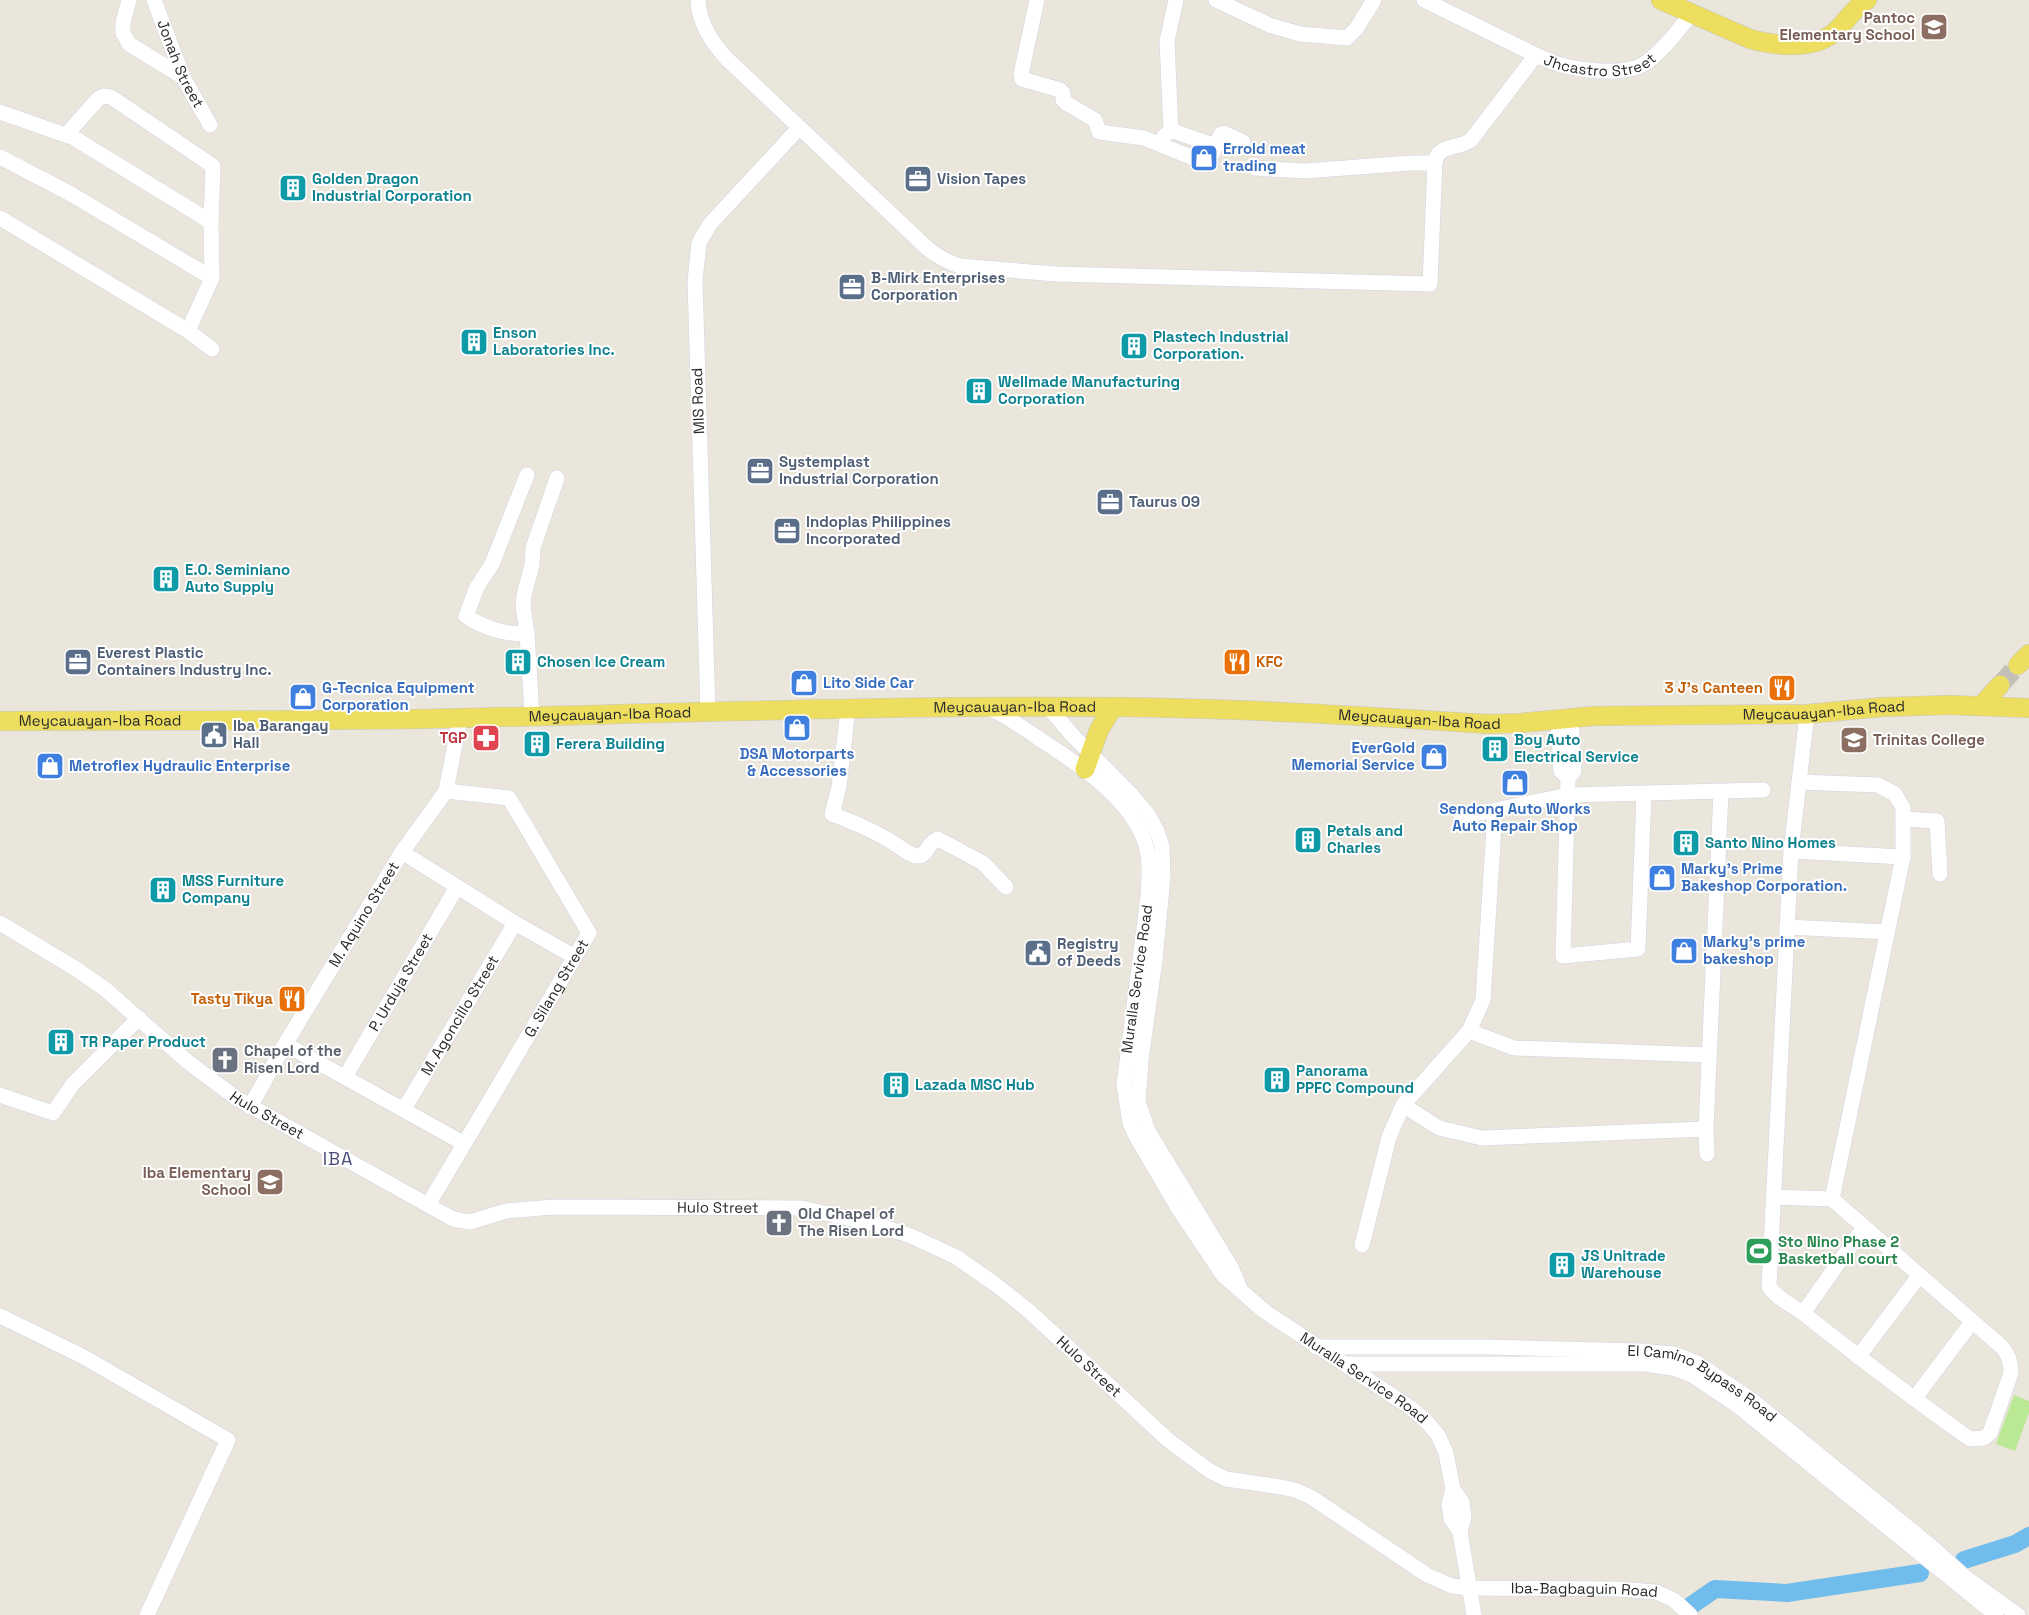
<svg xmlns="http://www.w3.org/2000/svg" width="2029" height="1615" font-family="'Space Grotesk',sans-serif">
<rect width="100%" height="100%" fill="#ebe6db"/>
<path fill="#bae895" d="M2014,1395L2029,1401V1413L2015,1451L1996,1444Z"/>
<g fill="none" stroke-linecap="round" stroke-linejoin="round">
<path stroke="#70bcec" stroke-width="18" d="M1964,1560L2015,1544L2029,1536
M1689,1607L1715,1589L1787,1593L1920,1573"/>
<path stroke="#c4c0b7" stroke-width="19" stroke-dasharray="19 9" stroke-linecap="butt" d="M2000,685L2018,665"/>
<defs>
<g id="minor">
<path d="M129,0L123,23V33L129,44L183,77"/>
<path id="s1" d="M154,0L183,77L210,125"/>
<path id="s2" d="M698,0C699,23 711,41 726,58L927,248C938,257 947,262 960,266L1056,274L1430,284L1435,163C1437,144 1459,149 1471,140L1536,55C1545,59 1555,64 1565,66C1586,71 1628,76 1647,62C1664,49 1678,31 1691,14"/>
<path d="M1037,0L1021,74L1022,79L1060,90L1063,93V100L1066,103L1095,120L1099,132L1144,138L1203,162L1210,159L1221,134L1224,133L1243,142"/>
<path d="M1216,0L1269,25L1300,34L1347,38L1356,29L1374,0"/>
<path d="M1424,0L1536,55"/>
<path d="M0,112L74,138L211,222"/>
<path d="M1171,131L1167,41L1176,0"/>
<path d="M66,135L98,99L104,96L111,97L213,166L211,222L212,278L188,331"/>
<path d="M1164,136L1171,131L1176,132L1216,146"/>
<path d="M0,157L71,194L212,278"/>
<path d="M1255,168L1305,171L1411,163H1435"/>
<path d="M0,218L188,331L212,349"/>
<path d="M527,475L492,564L477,587L466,616C482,627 507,636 527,633"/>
<path id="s3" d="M989,708C1008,717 1024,728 1041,740C1078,764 1126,795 1143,837C1151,856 1149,877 1148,897L1124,1085L1130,1123L1137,1138L1178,1208L1223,1275L1264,1311L1411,1408L1427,1422L1438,1435L1446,1453L1453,1489L1462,1502L1464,1517L1460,1532"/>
<path d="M1049,708L1074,737L1130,793L1149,816L1157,831L1162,846L1163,877L1155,960L1141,1060L1138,1102L1148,1131L1232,1269L1239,1286"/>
<path d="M848,709L839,787L832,814C855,823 875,831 895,844C902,848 911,857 919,856C926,856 928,842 938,839L983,863L1006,887"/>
<path d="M708,712L695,281L699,243L710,224L799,128"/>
<path d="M532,716L527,633L523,607L524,595L532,565L533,548L557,478"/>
<path d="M1558,720L1561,771L1568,778L1563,956L1638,949L1644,794"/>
<path d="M1568,778L1574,771L1571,718"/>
<path d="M1799,782L1878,785L1895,794L1903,808V857L1832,1199"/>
<path d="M1461,817L1568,795L1763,790"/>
<path d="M1903,819L1937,821L1940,874"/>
<path d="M1791,851L1903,857"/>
<path d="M402,852L515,923L575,957"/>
<path id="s4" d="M0,923L76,969L105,989L188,1062L236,1098L453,1219L470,1222L506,1211L553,1207L802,1208L878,1225L911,1236L956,1257L995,1284L1029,1311L1168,1440L1210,1471L1226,1479L1281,1487L1295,1490L1311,1497L1427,1575L1452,1586L1469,1588L1618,1589L1656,1592L1674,1600L1690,1615"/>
<path d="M1787,927L1887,932"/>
<path d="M1469,1031L1514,1048L1709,1055"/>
<path d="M285,1044L463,1143"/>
<path id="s5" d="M345,1077L457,887"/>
<path d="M0,1095L53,1113L73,1084L139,1018"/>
<path d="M1403,1105L1439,1128L1482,1138L1706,1129L1721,792"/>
<path id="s6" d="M250,1107L285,1044L402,852L446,791L460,718"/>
<path id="s7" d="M404,1109L515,923"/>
<path d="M1706,1129L1707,1154"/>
<path d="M1773,1197L1832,1199L2002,1347C2009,1356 2011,1362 2011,1373L1990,1433L1984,1438L1970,1439C1915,1400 1861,1359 1808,1317C1796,1307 1778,1300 1769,1287L1791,851L1807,714"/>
<path id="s8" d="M428,1205L589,933L509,798L446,791"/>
<path d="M1362,1245L1389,1137L1403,1105L1469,1031L1483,1000L1495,811"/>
<path d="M1803,1313L1864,1227"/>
<path d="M0,1316L82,1356L228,1440L147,1615"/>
<path id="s9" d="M1316,1347H1488L1640,1351L1674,1354L1697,1363L1753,1401L1932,1547L1965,1577L2018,1615"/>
<path d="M1858,1357L1919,1276"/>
<path d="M1345,1364H1645L1672,1368L1692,1375L1738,1406L1996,1615"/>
<path d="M1914,1399L1972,1322"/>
<path d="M1453,1489L1449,1504L1450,1511L1451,1519L1460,1532L1474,1615"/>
</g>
<g id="major">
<path d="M1661,0L1750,39C1776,46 1816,51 1837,30C1848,19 1854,8 1867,0"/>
<path d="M2018,665L2029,654"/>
<path d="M1982,705L2000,685"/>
<path id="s10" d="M0,721C140,720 279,721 419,719C651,714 882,705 1114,707C1239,708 1364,716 1488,724L1520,723L1594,716L1807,714L1883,707L1949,705L2029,708"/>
<path d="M1085,769L1099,730L1113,707"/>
</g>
</defs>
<use href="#minor" stroke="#d1d2e2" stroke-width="16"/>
<use href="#major" stroke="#c7c7c7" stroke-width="20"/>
<use href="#minor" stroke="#fff" stroke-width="15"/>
<use href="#major" stroke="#edde5f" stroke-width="19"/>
</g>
<defs>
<symbol id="school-square" viewBox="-11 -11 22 22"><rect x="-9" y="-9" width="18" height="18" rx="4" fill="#8d6e63" stroke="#fff"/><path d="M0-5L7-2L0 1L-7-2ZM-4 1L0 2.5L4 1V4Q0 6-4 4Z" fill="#fff"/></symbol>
<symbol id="shop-square" viewBox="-11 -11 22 22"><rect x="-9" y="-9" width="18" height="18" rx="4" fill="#3f7fe0" stroke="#fff"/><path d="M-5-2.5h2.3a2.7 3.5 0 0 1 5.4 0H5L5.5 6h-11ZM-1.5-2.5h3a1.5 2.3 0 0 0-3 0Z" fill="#fff"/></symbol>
<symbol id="office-square" viewBox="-11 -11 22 22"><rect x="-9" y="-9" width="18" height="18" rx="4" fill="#5c6f8a" stroke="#fff"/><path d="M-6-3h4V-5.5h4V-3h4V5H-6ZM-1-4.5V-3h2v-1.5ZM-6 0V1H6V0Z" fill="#fff"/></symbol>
<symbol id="building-square" viewBox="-11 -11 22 22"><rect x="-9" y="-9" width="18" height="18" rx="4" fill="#0f9aa8" stroke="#fff"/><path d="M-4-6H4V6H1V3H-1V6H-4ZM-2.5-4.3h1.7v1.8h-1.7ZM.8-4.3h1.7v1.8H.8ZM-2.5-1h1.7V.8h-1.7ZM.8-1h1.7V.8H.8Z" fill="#fff"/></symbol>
<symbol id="restaurant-square" viewBox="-11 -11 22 22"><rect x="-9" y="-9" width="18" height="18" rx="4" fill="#e8710a" stroke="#fff"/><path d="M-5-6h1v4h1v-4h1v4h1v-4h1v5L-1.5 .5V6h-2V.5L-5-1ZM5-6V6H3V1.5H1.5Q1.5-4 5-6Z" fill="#fff"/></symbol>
<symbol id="civic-square" viewBox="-11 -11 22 22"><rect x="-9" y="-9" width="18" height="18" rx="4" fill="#5c6f8a" stroke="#fff"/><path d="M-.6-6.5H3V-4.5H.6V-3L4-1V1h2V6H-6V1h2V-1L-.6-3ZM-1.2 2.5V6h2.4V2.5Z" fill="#fff"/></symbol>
<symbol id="pharmacy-square" viewBox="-11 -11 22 22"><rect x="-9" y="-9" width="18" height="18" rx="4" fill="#e0444e" stroke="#fff"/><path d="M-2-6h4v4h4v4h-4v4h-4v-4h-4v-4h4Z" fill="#fff"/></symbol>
<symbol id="church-square" viewBox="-11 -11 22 22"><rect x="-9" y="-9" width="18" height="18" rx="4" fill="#6b7280" stroke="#fff"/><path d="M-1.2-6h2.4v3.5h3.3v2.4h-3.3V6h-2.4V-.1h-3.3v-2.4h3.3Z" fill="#fff"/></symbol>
<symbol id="stadium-square" viewBox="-11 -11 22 22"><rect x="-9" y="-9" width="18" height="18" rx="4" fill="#2e9e5b" stroke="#fff"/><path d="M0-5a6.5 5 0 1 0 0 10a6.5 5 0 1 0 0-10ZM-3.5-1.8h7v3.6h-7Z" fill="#fff"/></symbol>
</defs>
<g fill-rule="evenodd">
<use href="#school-square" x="1918" y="11" width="32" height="32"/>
<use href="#shop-square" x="1188" y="142" width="32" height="32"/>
<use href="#office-square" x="902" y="163" width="32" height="32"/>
<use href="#building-square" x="277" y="172" width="32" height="32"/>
<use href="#office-square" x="836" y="271" width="32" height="32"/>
<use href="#building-square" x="458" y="326" width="32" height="32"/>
<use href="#building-square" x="1118" y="330" width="32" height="32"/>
<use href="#building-square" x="963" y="375" width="32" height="32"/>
<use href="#office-square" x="744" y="455" width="32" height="32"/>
<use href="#office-square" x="1094" y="486" width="32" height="32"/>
<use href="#office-square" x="771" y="515" width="32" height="32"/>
<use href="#building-square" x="150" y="563" width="32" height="32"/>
<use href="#office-square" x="62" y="646" width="32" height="32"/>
<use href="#building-square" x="502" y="646" width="32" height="32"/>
<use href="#restaurant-square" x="1221" y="646" width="32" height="32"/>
<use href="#shop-square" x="788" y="667" width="32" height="32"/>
<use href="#restaurant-square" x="1766" y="672" width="32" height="32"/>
<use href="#shop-square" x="287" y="681" width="32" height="32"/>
<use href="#shop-square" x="781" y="712" width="32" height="32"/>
<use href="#civic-square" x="198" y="719" width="32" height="32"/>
<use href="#pharmacy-square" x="470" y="722" width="32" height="32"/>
<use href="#school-square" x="1838" y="724" width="32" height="32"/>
<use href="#building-square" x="521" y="728" width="32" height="32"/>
<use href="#building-square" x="1479" y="733" width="32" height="32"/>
<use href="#shop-square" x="1418" y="741" width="32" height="32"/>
<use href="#shop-square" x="34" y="750" width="32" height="32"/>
<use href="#shop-square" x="1499" y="767" width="32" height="32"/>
<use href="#building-square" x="1292" y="824" width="32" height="32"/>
<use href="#building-square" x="1670" y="827" width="32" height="32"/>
<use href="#shop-square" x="1646" y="862" width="32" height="32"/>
<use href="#building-square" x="147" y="874" width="32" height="32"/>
<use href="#shop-square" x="1668" y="935" width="32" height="32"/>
<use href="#civic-square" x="1022" y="937" width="32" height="32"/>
<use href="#restaurant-square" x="276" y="983" width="32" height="32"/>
<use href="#building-square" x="45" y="1026" width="32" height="32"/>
<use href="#church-square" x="209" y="1044" width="32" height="32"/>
<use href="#building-square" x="1261" y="1064" width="32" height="32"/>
<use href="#building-square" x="880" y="1069" width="32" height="32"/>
<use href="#school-square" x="254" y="1166" width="32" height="32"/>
<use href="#church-square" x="763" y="1207" width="32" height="32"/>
<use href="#stadium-square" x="1743" y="1235" width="32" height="32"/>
<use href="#building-square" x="1546" y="1249" width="32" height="32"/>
</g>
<g text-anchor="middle" stroke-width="4" stroke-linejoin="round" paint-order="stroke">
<g font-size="15" font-weight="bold" fill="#785e54" stroke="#fff" text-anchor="end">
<text x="1915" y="23">Pantoc<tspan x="1915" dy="17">Elementary School</tspan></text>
<text x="1873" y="745" text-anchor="start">Trinitas College</text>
<text x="251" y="1178">Iba Elementary<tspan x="251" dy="17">School</tspan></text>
</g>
<g font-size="15" fill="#292929" stroke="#fff">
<text dy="5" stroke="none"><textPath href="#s2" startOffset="1191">Jhcastro Street</textPath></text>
<text dy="5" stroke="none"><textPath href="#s1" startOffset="69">Jonah Street</textPath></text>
<text transform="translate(698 401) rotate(-92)" y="5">MIS Road</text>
<text dy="5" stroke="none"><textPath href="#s10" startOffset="1015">Meycauayan-Iba Road</textPath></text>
<text dy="5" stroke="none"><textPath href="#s10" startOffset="1825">Meycauayan-Iba Road</textPath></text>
<text dy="5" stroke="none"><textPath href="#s10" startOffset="610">Meycauayan-Iba Road</textPath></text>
<text dy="5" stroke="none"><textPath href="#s10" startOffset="1420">Meycauayan-Iba Road</textPath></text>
<text dy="5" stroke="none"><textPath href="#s10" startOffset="100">Meycauayan-Iba Road</textPath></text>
<text dy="5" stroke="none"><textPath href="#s6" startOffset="224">M. Aquino Street</textPath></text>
<text transform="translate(1137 979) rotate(-82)" y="5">Muralla Service Road</text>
<text dy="5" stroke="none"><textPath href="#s5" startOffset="110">P. Urduja Street</textPath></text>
<text dy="5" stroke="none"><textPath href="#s8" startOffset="252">G. Silang Street</textPath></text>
<text dy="5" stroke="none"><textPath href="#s7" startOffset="109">M. Agoncillo Street</textPath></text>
<text dy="5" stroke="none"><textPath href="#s4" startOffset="330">Hulo Street</textPath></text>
<text dy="5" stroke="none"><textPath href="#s4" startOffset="810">Hulo Street</textPath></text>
<text dy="5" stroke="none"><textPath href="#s4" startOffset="1229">Hulo Street</textPath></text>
<text dy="5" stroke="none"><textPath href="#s3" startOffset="846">Muralla Service Road</textPath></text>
<text dy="5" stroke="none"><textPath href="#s9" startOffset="395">El Camino Bypass Road</textPath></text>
<text dy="5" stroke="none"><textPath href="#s4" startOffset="1794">Iba-Bagbaguin Road</textPath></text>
</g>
<g font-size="15" font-weight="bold" fill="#366cbe" stroke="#fff" text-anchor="start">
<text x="1223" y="154">Errold meat<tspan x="1223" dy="17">trading</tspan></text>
<text x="823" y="688">Lito Side Car</text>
<text x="322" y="693">G-Tecnica Equipment<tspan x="322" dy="17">Corporation</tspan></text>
<text x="1415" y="753" text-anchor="end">EverGold<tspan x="1415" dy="17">Memorial Service</tspan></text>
<text x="797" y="759" text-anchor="middle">DSA Motorparts<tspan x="797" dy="17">&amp; Accessories</tspan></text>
<text x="69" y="771">Metroflex Hydraulic Enterprise</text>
<text x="1515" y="814" text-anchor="middle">Sendong Auto Works<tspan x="1515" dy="17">Auto Repair Shop</tspan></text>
<text x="1681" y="874">Marky's Prime<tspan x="1681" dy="17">Bakeshop Corporation.</tspan></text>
<text x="1703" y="947">Marky's prime<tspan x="1703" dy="17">bakeshop</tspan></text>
</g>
<g font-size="15" font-weight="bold" fill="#0d838f" stroke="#fff" text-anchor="start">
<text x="312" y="184">Golden Dragon<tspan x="312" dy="17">Industrial Corporation</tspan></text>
<text x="493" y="338">Enson<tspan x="493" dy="17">Laboratories Inc.</tspan></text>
<text x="1153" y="342">Plastech Industrial<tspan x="1153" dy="17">Corporation.</tspan></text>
<text x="998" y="387">Wellmade Manufacturing<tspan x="998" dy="17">Corporation</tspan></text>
<text x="185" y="575">E.O. Seminiano<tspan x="185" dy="17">Auto Supply</tspan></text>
<text x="537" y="667">Chosen Ice Cream</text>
<text x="1514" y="745">Boy Auto<tspan x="1514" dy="17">Electrical Service</tspan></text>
<text x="556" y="749">Ferera Building</text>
<text x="1327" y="836">Petals and<tspan x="1327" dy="17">Charles</tspan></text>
<text x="1705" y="848">Santo Nino Homes</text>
<text x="182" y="886">MSS Furniture<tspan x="182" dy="17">Company</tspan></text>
<text x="80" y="1047">TR Paper Product</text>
<text x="1296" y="1076">Panorama<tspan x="1296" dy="17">PPFC Compound</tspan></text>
<text x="915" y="1090">Lazada MSC Hub</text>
<text x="1581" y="1261">JS Unitrade<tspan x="1581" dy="17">Warehouse</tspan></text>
</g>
<g font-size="15" font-weight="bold" fill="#4e5e75" stroke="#fff" text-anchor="start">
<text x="937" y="184">Vision Tapes</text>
<text x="871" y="283">B-Mirk Enterprises<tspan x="871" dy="17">Corporation</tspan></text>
<text x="779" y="467">Systemplast<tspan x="779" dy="17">Industrial Corporation</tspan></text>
<text x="1129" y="507">Taurus 09</text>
<text x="806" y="527">Indoplas Philippines<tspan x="806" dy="17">Incorporated</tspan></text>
<text x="97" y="658">Everest Plastic<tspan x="97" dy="17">Containers Industry Inc.</tspan></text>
<text x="233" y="731">Iba Barangay<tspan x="233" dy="17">Hall</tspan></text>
<text x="1057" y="949">Registry<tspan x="1057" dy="17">of Deeds</tspan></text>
</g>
<g font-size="15" font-weight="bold" fill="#c56008" stroke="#fff" text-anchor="end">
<text x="1256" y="667" text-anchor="start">KFC</text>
<text x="1763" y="693">3 J's Canteen</text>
<text x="273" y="1004">Tasty Tikya</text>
</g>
<g font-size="15" font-weight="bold" fill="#be3a42" stroke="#fff" text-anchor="end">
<text x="467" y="743">TGP</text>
</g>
<g font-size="15" font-weight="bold" fill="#5b616d" stroke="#fff" text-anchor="start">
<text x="244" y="1056">Chapel of the<tspan x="244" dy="17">Risen Lord</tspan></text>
<text x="798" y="1219">Old Chapel of<tspan x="798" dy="17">The Risen Lord</tspan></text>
</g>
<g font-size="15" font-weight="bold" fill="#27864d" stroke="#fff" text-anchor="start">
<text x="1778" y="1247">Sto Nino Phase 2<tspan x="1778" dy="17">Basketball court</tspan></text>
</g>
<g font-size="18" letter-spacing="1" fill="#4b4d79" stroke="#fff">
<text x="338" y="1165">IBA</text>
</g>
</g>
</svg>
